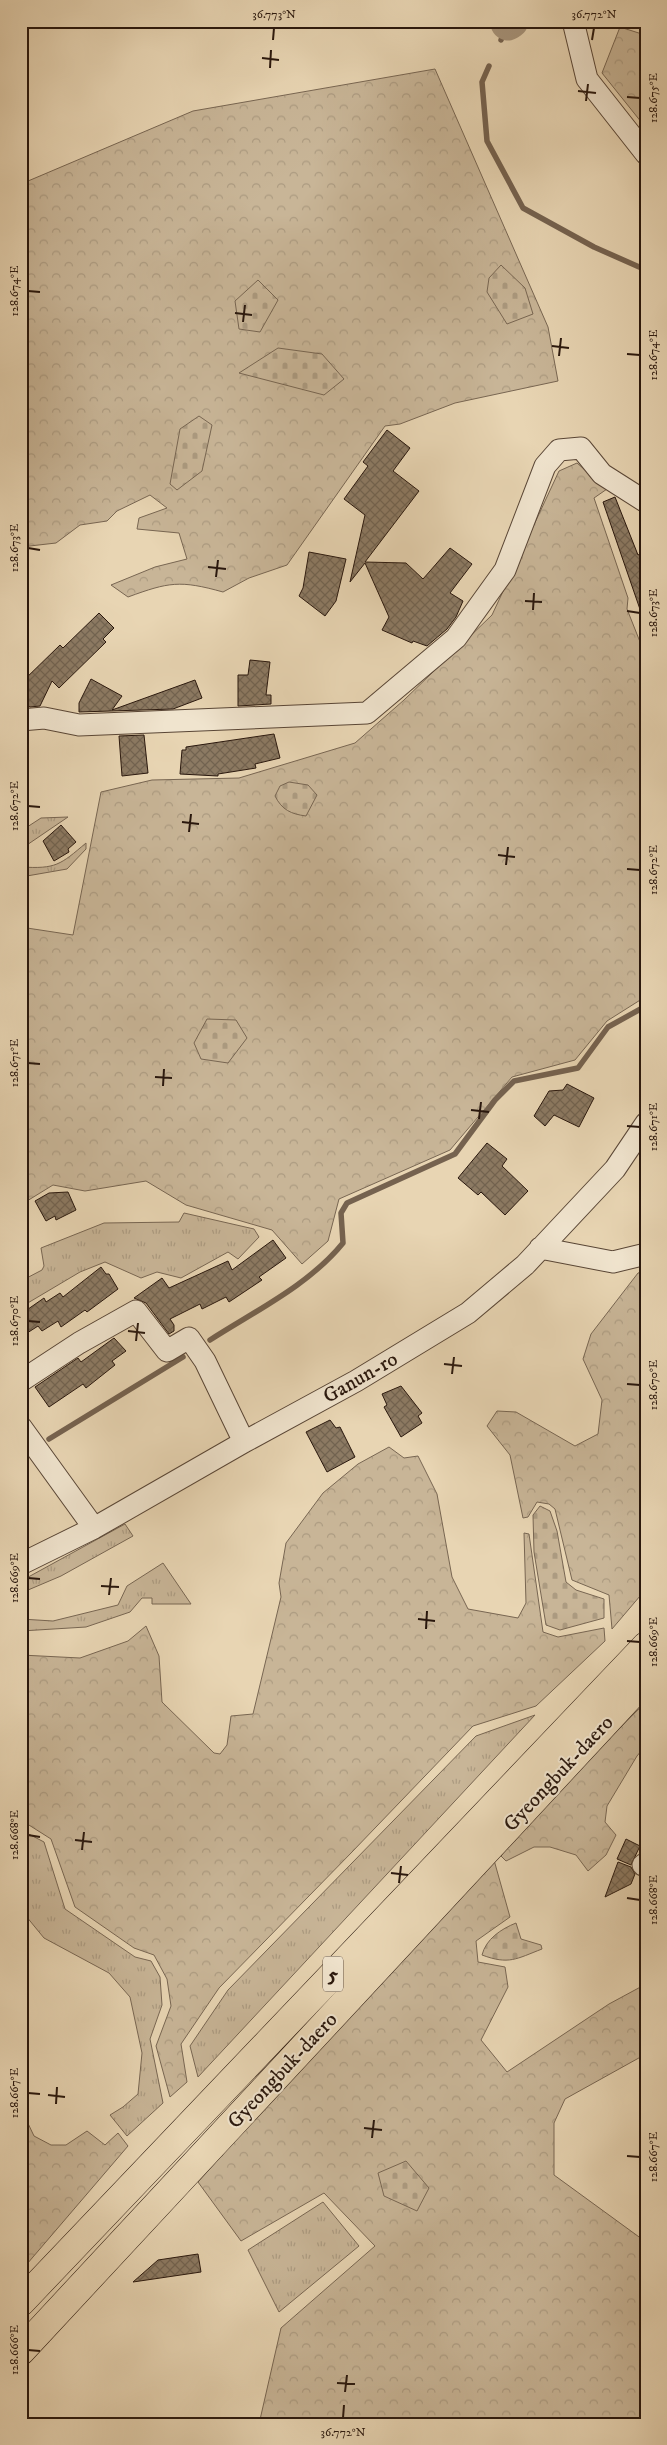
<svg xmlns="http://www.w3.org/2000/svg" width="667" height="2445" font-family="'IM FELL DW Pica',serif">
<defs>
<pattern id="grass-tufts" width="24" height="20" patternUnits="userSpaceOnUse" patternTransform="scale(1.25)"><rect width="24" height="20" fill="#c8b597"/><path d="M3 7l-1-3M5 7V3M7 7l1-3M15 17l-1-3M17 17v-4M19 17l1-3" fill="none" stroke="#ac9b81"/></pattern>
<pattern id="forest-crowns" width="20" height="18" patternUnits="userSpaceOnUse" patternTransform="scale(1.25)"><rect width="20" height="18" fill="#c8b597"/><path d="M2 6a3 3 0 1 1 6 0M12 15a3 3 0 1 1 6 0" fill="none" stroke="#ac9b81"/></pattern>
<pattern id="cemetery-stones" width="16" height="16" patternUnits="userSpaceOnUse" patternTransform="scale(1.25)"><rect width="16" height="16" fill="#c8b597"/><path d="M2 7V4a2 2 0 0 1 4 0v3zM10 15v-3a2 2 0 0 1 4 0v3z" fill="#ac9b81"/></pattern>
<pattern id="building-cross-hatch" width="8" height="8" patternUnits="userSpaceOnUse" patternTransform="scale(1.25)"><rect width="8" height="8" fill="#8c7a63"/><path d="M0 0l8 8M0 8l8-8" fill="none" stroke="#726350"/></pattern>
</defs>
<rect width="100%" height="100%" fill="#e8d5b3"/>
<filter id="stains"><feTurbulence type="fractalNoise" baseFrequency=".004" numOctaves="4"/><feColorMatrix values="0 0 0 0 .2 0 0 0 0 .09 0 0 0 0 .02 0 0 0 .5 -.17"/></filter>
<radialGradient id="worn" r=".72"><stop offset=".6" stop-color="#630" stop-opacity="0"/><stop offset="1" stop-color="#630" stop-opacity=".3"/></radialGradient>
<path fill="url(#grass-tufts)" stroke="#786652" d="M68,817L21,849V831L41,818Z
M86,843V849L67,869L21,877V867C56,869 60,865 86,843Z
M184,1213L254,1229L259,1237L238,1259L228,1252L181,1278L157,1272L141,1278L105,1262L80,1272L21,1307V1281L42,1270L44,1266L41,1248L104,1223L179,1222Z
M125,1524L133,1536L61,1576L21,1593V1581Z
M163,1563L191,1604H152V1598H142L130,1612L86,1627L21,1631V1619L53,1621L118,1605L127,1586Z
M535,1715L198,2077L190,2046L228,1990L476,1736Z
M21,1830L44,1842L65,1909L135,1957L151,1961L160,1977L162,2005L150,2039L163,2103L127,2136L110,2115L123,2107L138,2094L142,2053L130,1997L109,1973L44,1938L21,1910Z
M323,2202L359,2246L279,2312L248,2250Z"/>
<path fill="url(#forest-crowns)" stroke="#786652" d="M620,27L645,35L643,65L646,66V128L602,73Z
M435,69L548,327L558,381L455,403L400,424L385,426L287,565L249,578L223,592C180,580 169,582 128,597L111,585L155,567L187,559L179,533L137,529L139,518L167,508L150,495L117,511L107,521L80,525L56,543L21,547V184L193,111Z
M577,463L607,489L594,498L628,598L627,609L646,657L645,997L607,1021L575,1060L512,1077L450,1150L339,1199L328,1241L302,1264L272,1230L186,1205L146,1181L85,1191L53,1185L27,1201L26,1237L21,1239V931L27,928L73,935L101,792L152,780L239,778L355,743L404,700L492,615L559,471Z
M646,1271V1589L612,1629L609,1595L572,1580L555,1509L549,1504L537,1502L528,1517L523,1518L510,1455L487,1426L497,1411L516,1412L575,1446L598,1434L602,1400L583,1359L591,1334L638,1273Z
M389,1447L404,1458L418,1456L437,1494L452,1577L468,1609L518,1618L526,1603L524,1533L529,1534L543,1632L558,1637L604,1628L605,1641L536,1706L473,1726L352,1852L219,1988L181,2044L187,2082L170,2097L156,2046L171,2006L167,1979L154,1955L134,1948L75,1907L51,1839L21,1820V1655L80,1658L128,1641L146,1626L159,1656L162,1702L214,1753L220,1754L227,1745L231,1716L253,1714L281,1597L279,1583L286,1543L323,1493L358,1464Z
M646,1702V1745L637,1756L607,1806L605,1822L616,1835L606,1855L588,1871L576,1855L550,1847H534L506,1861L501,1856L504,1849L568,1778Z
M494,1860L510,1917L476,1941L478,1962L505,1967L508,1987L481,2040L507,2072L609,2004L646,1984V2054L565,2099L554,2123V2175L646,2242V2424H259L281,2328L375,2246L324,2193L241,2241L198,2182L330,2035Z
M21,2101L24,2115L34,2136L51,2145H66L87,2131L105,2145L118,2133L128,2146L21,2271Z"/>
<path fill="url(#cemetery-stones)" stroke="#786652" d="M501,265L525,288L533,314L507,324L487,292L489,278Z
M258,280L278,300L260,332L239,329L235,301Z
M278,348L322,354L344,379L324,395L239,373Z
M199,416L212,425L202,471L177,490L170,484L180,429Z
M289,782L308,785L317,795L306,816C291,814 282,810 275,796L280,786Z
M207,1019L236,1020L247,1038L228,1063L201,1059L194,1043Z
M540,1506L550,1511L557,1531L566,1582L576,1590L604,1599V1618L560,1630L546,1625L534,1552L533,1515Z
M516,1923L521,1939L541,1945L542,1949C516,1959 509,1965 482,1955C486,1939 501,1929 516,1923Z
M406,2161L429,2188L417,2211L384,2196L378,2173Z"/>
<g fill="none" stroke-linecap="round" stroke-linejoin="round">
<path stroke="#75624f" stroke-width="5.5" d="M501,40L508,23
M489,66L482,82L487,141L523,208L594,247L646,270
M210,1340C255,1311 309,1285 343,1243L341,1213L347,1203L455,1154L495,1100L514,1081L578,1068L608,1027L646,1006
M49,1439L183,1357"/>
<path stroke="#a7947b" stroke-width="35" d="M508,23L511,21"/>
</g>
<path fill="url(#building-cross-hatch)" stroke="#29170d" d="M387,430L410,448L393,471L419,491L365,562L406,563L423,579L450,548L472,564L450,593L463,601L456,617L447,629L427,646L413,641L412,643L382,630L389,617L365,563L350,582L365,515L344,499L368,466L363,462Z
M615,497L638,555L642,553L646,566V617L643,618L603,502Z
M309,552L346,559L336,601L325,616L299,596L303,588Z
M99,613L114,628L103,639L106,642L59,688L52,681L40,706L30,707L21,702V683L60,645L63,648Z
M250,660L270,662L266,695H271V704L238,706V675H248Z
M91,679L122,696L112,710L195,680L202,698L173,709L79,712V703Z
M274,734L280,758L255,764L256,768L218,774V776L180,774L182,750H186V747Z
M144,735L148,773L122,776L119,736Z
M61,825L76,842L68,849L69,852L54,861L43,841Z
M567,1084L594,1098L579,1127L554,1115L545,1126L534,1116L549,1091L563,1090Z
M487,1143L507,1159L502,1166L528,1191L505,1215L481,1192L478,1195L458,1178Z
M68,1192L76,1210L56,1220L55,1216L46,1221L35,1201L49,1193Z
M273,1240L286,1258L259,1277L262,1280L229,1302L226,1297L202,1309L200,1304L170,1319L174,1325V1331L169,1334L146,1303L134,1298L162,1278L169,1288L228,1261L232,1270Z
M101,1267L106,1274H109L118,1289L87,1312L85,1310L61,1327L58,1321L42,1331L38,1326L21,1337V1314L44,1298L46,1302L60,1293L63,1297Z
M114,1338L126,1351L112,1361L115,1365L86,1388L83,1384L49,1407L35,1387L78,1358L81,1362Z
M401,1386L422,1413L418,1416L422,1423L401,1437L384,1407L387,1405L382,1394Z
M330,1420L336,1428L340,1427L355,1457L327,1472L306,1432Z
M626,1839L640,1846L631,1865L617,1859Z
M618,1862L631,1867L635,1874L631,1884L605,1897Z
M198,2254L201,2272L133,2282L158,2260Z"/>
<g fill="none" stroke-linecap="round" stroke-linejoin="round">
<defs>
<path id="minor" d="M573,21L587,79L646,154
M21,720L44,718L79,725L367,713L456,638L505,570L545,466L559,450L581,448L602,474L646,502
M540,1248L613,1262L646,1254
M21,1381L79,1343L136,1311L167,1351L189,1338L205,1361L244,1442
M21,1427L94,1528
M21,1564L94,1528L244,1442L356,1381L468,1313L525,1265L615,1169L646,1123
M643,1865L646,1863"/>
<path id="highway" d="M21,2302L646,1646
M21,2351L646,1679"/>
</defs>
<use href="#minor" stroke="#594636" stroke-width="23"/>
<use href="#highway" stroke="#29170d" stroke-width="29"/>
<use href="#minor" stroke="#f0e4ce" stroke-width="21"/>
<use href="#highway" stroke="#e8d5b3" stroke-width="28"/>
</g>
<path fill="none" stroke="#29170d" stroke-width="2" d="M273,40L274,28M592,40L594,28M262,58L279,60M270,68L271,50M578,91L596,93M627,97L640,98M586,101L588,84M28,291L40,292M235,313L252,315M243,322L245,305M552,346L569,348M627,354L640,355M559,356L561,338M28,548L40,550M208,567L226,569M216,577L218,560M525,601L542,602M533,610L534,593M627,611L640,613M28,806L40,807M182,822L199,824M189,832L191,814M498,855L515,857M506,865L508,847M627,869L640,870M28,1063L40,1064M155,1077L172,1078M163,1086L164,1069M471,1110L489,1112M479,1119L481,1102M627,1126L640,1127M28,1321L40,1322M128,1331L145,1333M136,1341L138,1323M444,1364L462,1366M452,1374L454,1357M627,1384L640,1385M28,1578L40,1579M101,1586L119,1587M109,1595L111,1578M418,1619L435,1621M426,1629L427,1611M627,1641L640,1642M28,1835L40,1837M75,1840L92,1842M82,1850L84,1832M391,1873L408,1875M399,1883L401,1866M627,1898L640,1900M28,2093L40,2094M48,2095L65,2097M56,2104L57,2087M364,2128L382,2130M372,2138L374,2120M627,2156L640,2157M28,2350L40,2351M337,2383L355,2384M345,2392L347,2375M343,2418L344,2405"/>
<g text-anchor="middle" stroke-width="4" stroke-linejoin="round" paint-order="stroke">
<rect fill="#f0e4ce" stroke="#655447" stroke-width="1" x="323" y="1956.5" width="20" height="35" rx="4"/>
<g font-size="20" font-weight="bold" fill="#29170d">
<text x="333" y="1981">5</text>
</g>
<g font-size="21" fill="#29170d" stroke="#f0e4ce">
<text transform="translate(360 1377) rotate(-30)" y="7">Ganun-ro</text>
<text transform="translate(558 1773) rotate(-47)" y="7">Gyeongbuk-daero</text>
<text transform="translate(282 2070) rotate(-47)" y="7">Gyeongbuk-daero</text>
</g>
</g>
<rect width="667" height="2445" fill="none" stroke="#e8d5b3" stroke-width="55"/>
<rect x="28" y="28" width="612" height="2390" fill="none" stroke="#29170d" stroke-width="2"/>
<g font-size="12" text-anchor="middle" fill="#29170d">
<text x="274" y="18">36.773°N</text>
<text x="594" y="18">36.772°N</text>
<text transform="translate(653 98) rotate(-90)" y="4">128.675°E</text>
<text transform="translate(14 291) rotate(-90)" y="4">128.674°E</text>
<text transform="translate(653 355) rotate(-90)" y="4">128.674°E</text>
<text transform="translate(14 548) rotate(-90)" y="4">128.673°E</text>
<text transform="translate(653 613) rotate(-90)" y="4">128.673°E</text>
<text transform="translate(14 806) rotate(-90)" y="4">128.672°E</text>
<text transform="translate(653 870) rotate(-90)" y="4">128.672°E</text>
<text transform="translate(14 1063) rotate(-90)" y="4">128.671°E</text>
<text transform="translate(653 1127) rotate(-90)" y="4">128.671°E</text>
<text transform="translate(14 1321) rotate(-90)" y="4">128.670°E</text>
<text transform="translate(653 1385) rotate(-90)" y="4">128.670°E</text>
<text transform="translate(14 1578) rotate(-90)" y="4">128.669°E</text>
<text transform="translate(653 1642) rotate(-90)" y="4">128.669°E</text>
<text transform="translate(14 1835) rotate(-90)" y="4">128.668°E</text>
<text transform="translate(653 1900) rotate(-90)" y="4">128.668°E</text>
<text transform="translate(14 2093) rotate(-90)" y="4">128.667°E</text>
<text transform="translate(653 2157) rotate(-90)" y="4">128.667°E</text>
<text transform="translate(14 2350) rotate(-90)" y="4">128.666°E</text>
<text x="343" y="2436">36.772°N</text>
</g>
<rect width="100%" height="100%" filter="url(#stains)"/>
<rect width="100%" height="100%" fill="url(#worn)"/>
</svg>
